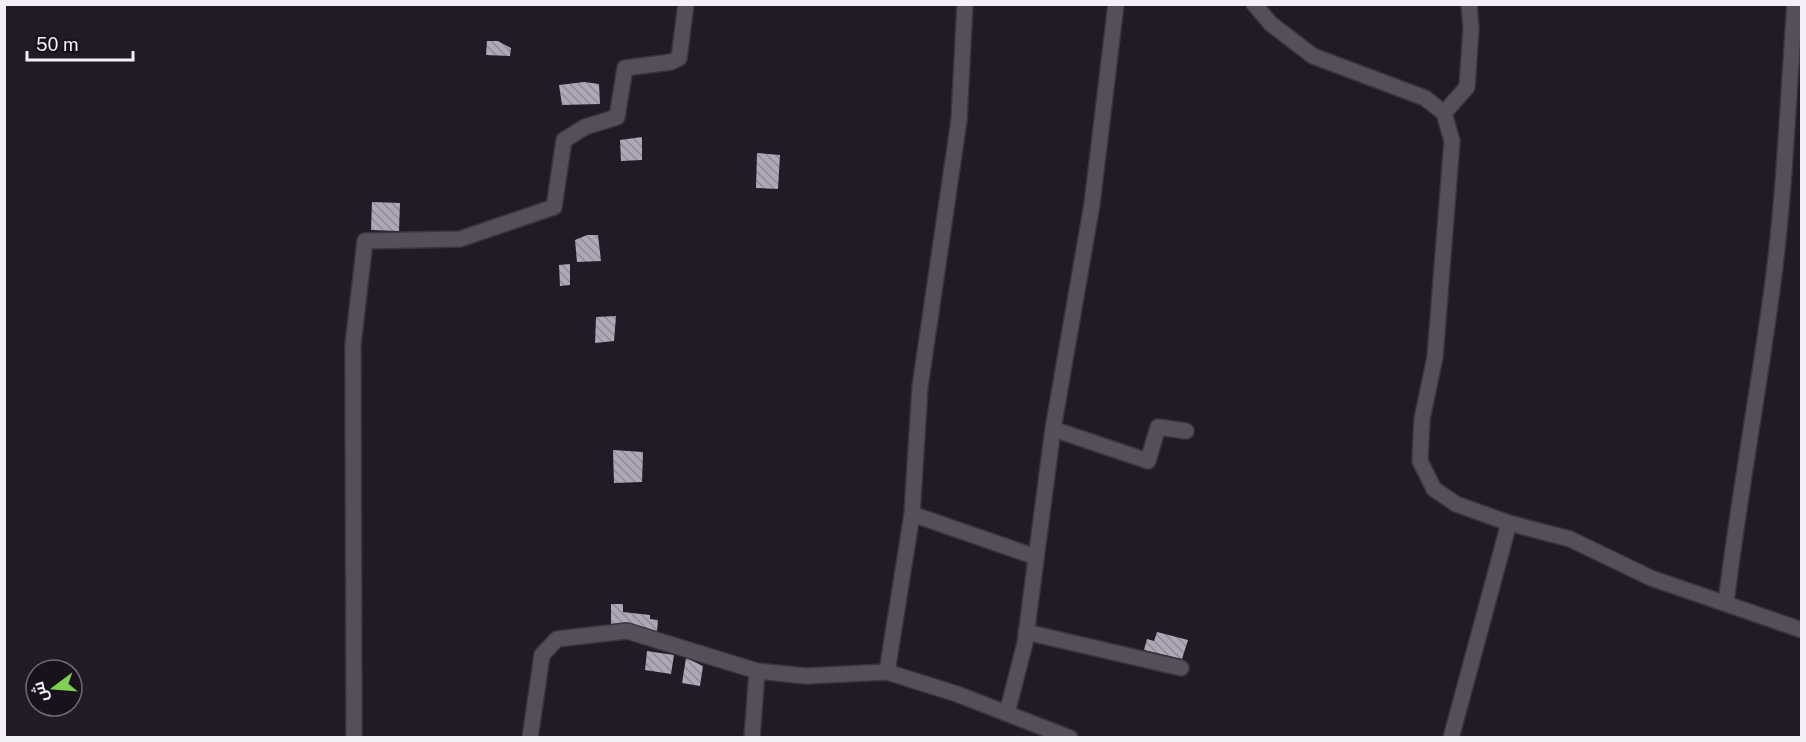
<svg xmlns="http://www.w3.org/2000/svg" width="1806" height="742" font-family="'Public Sans',Cairo,sans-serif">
<defs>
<pattern id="building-back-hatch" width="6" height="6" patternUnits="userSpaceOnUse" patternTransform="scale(1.5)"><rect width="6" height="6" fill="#aea7b6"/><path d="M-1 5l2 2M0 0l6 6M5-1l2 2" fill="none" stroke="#908a96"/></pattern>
</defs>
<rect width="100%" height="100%" fill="#201b26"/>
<path fill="url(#building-back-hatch)" d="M487,41H498L511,48L510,56L486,55Z
M584,82L599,84L600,104L562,105L559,85Z
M642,137V160L621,161L620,140Z
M757,153L780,155L778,189L756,188Z
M372,202L400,203L399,231L371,230Z
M587,235H598L601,261L577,262L575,240Z
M570,264V285L560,286L559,265Z
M616,316L614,341L595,343L596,317Z
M613,450L643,452L642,482L614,483Z
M611,604H623V612L650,615V619L658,620L657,632L647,629H611Z
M1157,632L1188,640L1182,659L1144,650L1147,639L1154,641Z
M647,651L674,655L671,674L645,670Z
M686,658L703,666L700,686L682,683Z"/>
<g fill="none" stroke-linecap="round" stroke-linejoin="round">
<defs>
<path id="minor" d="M1254,4L1271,24L1313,56L1425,98L1444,113L1452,141L1435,357L1422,419L1420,461L1434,489L1456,504L1509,523L1570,539L1651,578L1802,630
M1444,113L1467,87L1471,28L1469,4
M1053,429L1148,461L1158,427L1186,431
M912,514L1036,557
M1726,603C1739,495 1759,389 1773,282C1785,190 1788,97 1795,4
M1026,632L1181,668
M757,671L806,676L887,672L912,514L920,387L959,120L965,4
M887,672L957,694L1070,738
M1007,713L1025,643L1053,429L1092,204L1116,4
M354,738L353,345L365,241L460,239L554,207L564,140L585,127L617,117L625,68L671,62L679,58L686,4
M530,738L542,655L557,639L627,631L757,671L752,738
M1451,738L1509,523"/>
</defs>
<use href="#minor" stroke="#39353d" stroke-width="18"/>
<use href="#minor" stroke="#554e5b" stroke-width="15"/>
</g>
<rect width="1806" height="742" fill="none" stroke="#f3eff7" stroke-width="12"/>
<g transform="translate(54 688) rotate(254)"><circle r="28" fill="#17121c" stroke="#6f6a74" stroke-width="1.5"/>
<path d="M0-4.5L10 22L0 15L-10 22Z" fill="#7fd052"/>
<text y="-9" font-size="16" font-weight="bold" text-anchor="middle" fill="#f3eff7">ش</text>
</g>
<path d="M27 51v9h106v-9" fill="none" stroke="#f3eff7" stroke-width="3"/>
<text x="36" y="51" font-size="18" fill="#f3eff7" stroke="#17121c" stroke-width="4.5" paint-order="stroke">50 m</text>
</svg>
